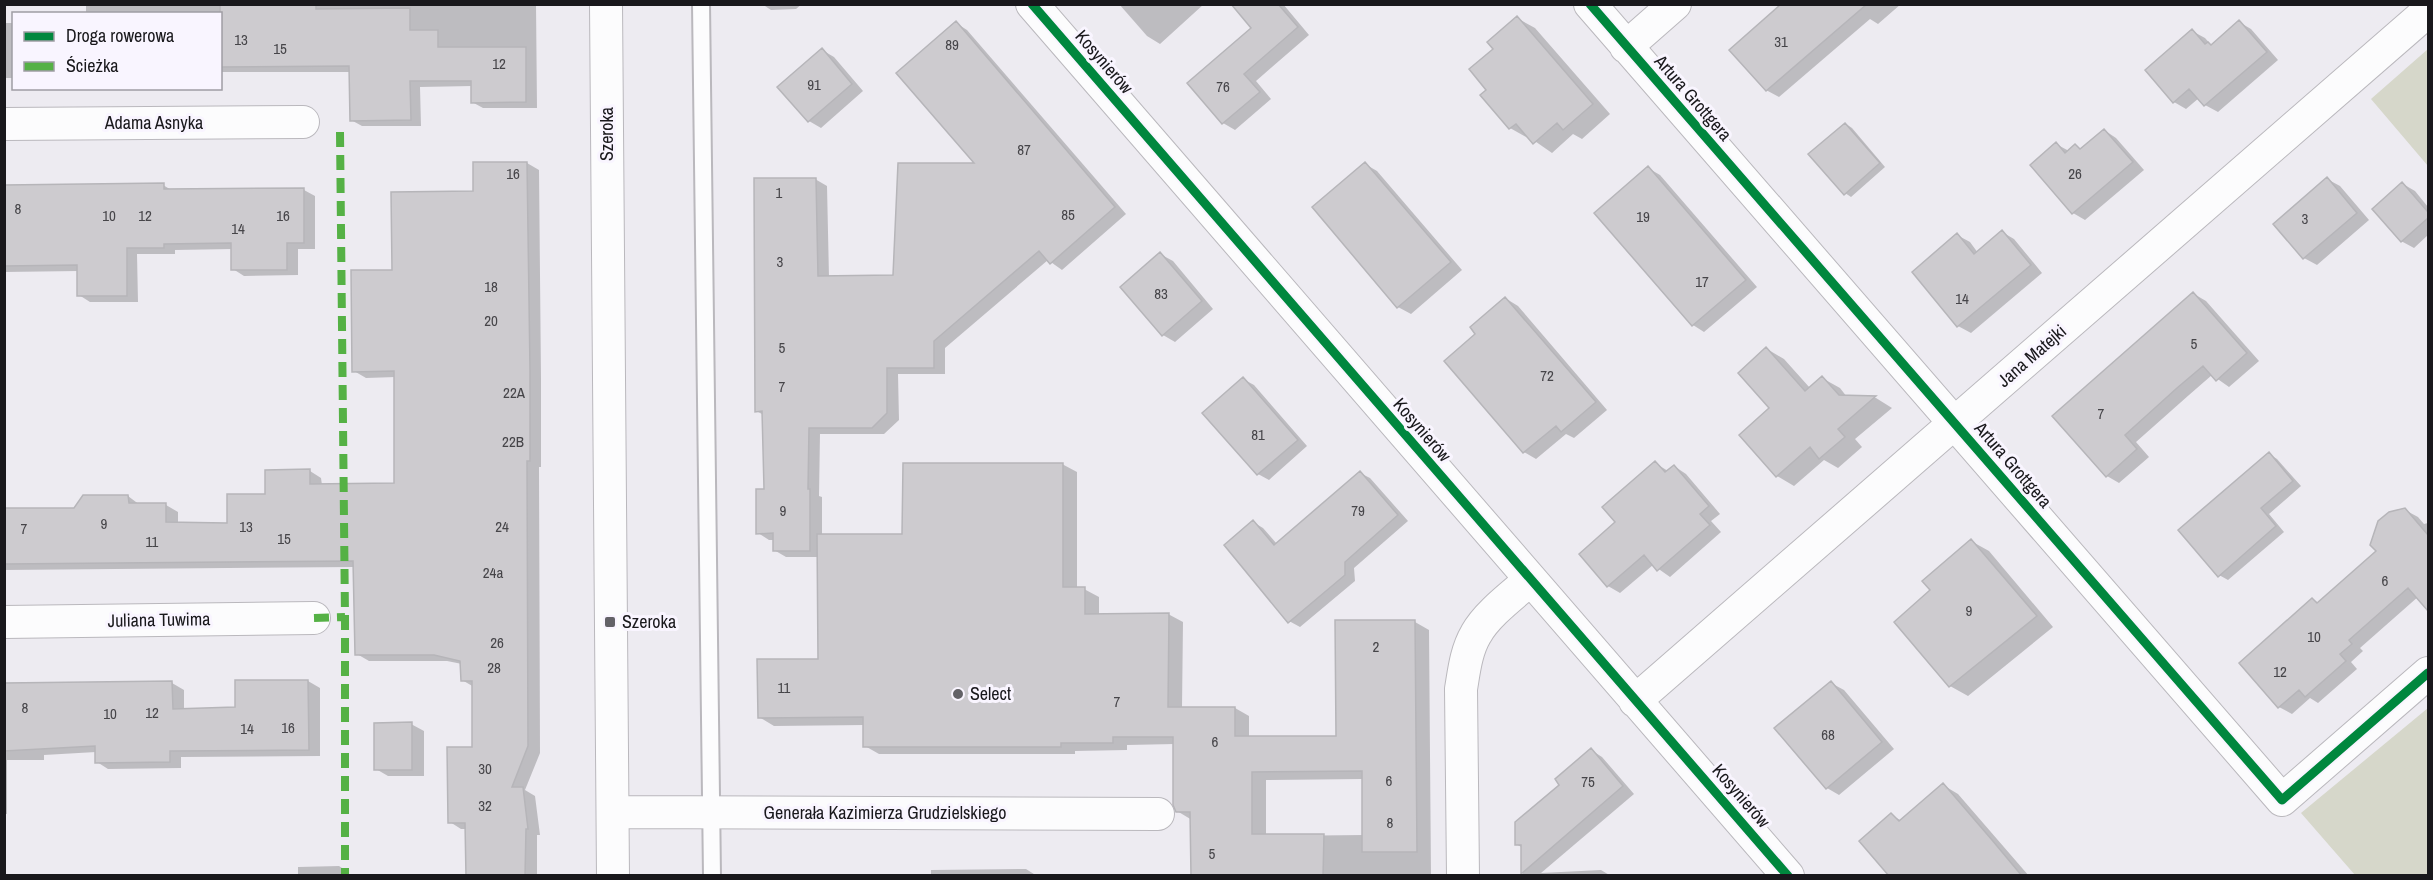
<svg xmlns="http://www.w3.org/2000/svg" width="2433" height="880" font-family="'Archivo Narrow',sans-serif">
<rect width="100%" height="100%" fill="#edebf1"/>
<path fill="#d6d7ca" d="M2428,49V166L2371,99Z
M2428,708V875H2355L2301,813Z"/>
<path fill="#0003" fill-rule="evenodd" d="M86,4H536L537,108H483L472,102V86L420,87L421,126H362L351,120V72H220V14H86Z
M762,4H802L796,9L771,10Z
M1119,4H1204L1160,44L1147,36Z
M1233,4H1283L1309,35L1256,81L1271,99L1235,130L1223,123L1253,28Z
M1784,4H1901L1878,24L1870,19L1779,97L1766,90Z
M1517,18L1535,28L1610,114L1582,139L1573,134L1552,153L1529,137L1528,138L1510,128L1482,95L1489,90L1495,49Z
M2239,22L2251,29L2278,60L2218,112L2205,105L2199,98L2186,109L2174,102L2192,31L2205,38L2212,46Z
M4,23H14V78H4Z
M956,23L967,30L1126,214L1062,270L1048,260L945,348V374H898L899,420L884,434H820L819,496L822,497V536L904,535L1062,464L1077,472V589H1084L1099,597V615L1168,614L1183,622L1182,708H1235L1249,716V738L1338,737L1415,622L1429,630L1431,876H1192V820L1177,811L1175,744L1127,745V750L1075,751V754H879L865,746V725L774,726L759,717L819,660V557H786L774,550V540H769L758,533L766,491L764,415L756,411L815,179L827,186L829,277H894L978,164ZM1363,779L1364,835L1266,836V780Z
M822,50L834,57L863,91L821,128L809,121Z
M1846,124L1852,128L1885,167L1851,197L1845,193Z
M2104,130L2116,138L2144,170L2085,220L2073,213L2032,165L2056,144L2069,151L2075,146L2082,150Z
M527,163L539,170L541,378V467H539L540,753L525,790L535,796L540,835H537V876H467L466,829H461L450,822L474,748V687L462,680V664L447,661H369L357,654L355,567L4,570V510L75,509L128,496L140,505H166L178,512V524L229,525L267,495L310,471L321,478L322,485H396V377L366,378L354,371L393,271L475,193Z
M1365,164L1377,171L1462,270L1411,314L1398,307L1314,207Z
M1648,168L1660,175L1757,287L1704,332L1693,325Z
M2327,179L2340,186L2369,220L2317,265L2304,258L2275,224Z
M2403,184L2415,191L2428,207V235L2414,248L2401,241Z
M163,185L173,191L304,190L315,196V249H298V275L244,276L233,269V249L175,250V254H137L138,302H90L79,295V271L4,272V186Z
M2002,232L2014,239L2042,273L1971,333L1958,326L1957,235L1970,242L1978,253Z
M1160,254L1173,261L1213,309L1175,342L1163,335Z
M2194,294L2206,301L2259,361L2229,387L2212,375L2189,395L2136,442L2149,457L2119,483L2107,476L2054,416Z
M1505,298L1518,306L1607,410L1574,438L1566,434L1536,459L1524,452L1478,334Z
M1767,349L1784,359L1810,388L1822,378L1840,388L1847,397L1876,398L1892,408L1855,439L1862,447L1838,468L1824,460L1794,486L1777,476Z
M1243,379L1254,385L1307,446L1269,480L1258,474Z
M2269,454L2277,459L2301,486L2269,514L2284,532L2228,580L2219,575Z
M1655,463L1668,471L1674,466L1686,474L1720,514L1711,521L1721,532L1670,577L1653,565L1620,593L1608,586L1617,522Z
M1360,473L1370,478L1408,521L1354,568L1355,581L1300,627L1289,621L1253,522L1263,528L1277,544Z
M2405,510L2418,517L2424,524L2428,523V598L2427,600L2419,596L2360,648L2363,651L2351,662L2357,669L2318,703L2310,698L2292,714L2279,707L2241,663L2313,600L2319,603L2378,551Z
M1971,541L1989,551L2053,627L1968,696L1950,686L1896,622L1932,590Z
M236,681H308L320,688V756L181,757V768L108,769L97,762L96,752L44,755V760H7V814H4V684L172,683L184,690V710L236,708Z
M1831,683L1844,690L1894,749L1839,795L1827,788L1776,728Z
M411,724L424,731V776H388L376,769Z
M1591,750L1602,757L1634,794L1541,873L1601,870L1611,876H1523V848L1516,844Z
M1943,785L1958,794L2029,876H1891V815L1902,821Z
M339,866L345,870V876H298V867Z
M1026,869L1037,876H931V870Z"/>
<path fill="#cdcbcf" stroke="#b6b5b9" stroke-width="1.5" d="M220,4H316V9L410,8V30H438V47H526V102L471,103V81H410L411,120L350,121L349,66L220,67Z
M1231,4H1278L1298,27L1244,74L1260,92L1222,124L1187,83L1251,28Z
M1781,4H1867L1766,91L1729,50Z
M1517,16L1593,104L1563,130L1557,123L1533,144L1516,124L1509,129L1480,95L1486,90L1469,69L1493,49L1487,42Z
M2239,20L2267,52L2204,106L2189,89L2173,103L2145,70L2192,29L2205,44L2208,42L2211,45Z
M956,21L1115,207L1050,264L1039,251L934,341V368H887V413L872,428H809L808,489H810V551H773V533L756,534V489H764L762,411L755,412L754,178H816L818,276L893,275L898,163H974L896,73Z
M822,48L852,84L808,122L777,87Z
M1845,123L1880,163L1844,195L1808,154Z
M2104,129L2133,162L2072,214L2030,165L2056,142L2065,153L2075,144L2080,149Z
M473,162H527L530,370V461H527L528,746L512,787H523L528,829H526L525,876H466L465,823H448L447,747H472V681H461L460,661L434,655H355L353,561L4,564V508H74L83,495H128L129,503H166V522L227,523V494H265V470L310,469V484L394,483V371L352,372L351,270H392L391,192L473,191Z
M1365,162L1451,262L1397,308L1312,207Z
M1648,166L1746,280L1692,326L1594,213Z
M2327,177L2357,213L2303,259L2273,224Z
M2402,182L2428,212V218L2401,242L2372,209Z
M164,183V189L304,188V243H287V270H231V243L164,244V248H127V296H77V265L4,266V185Z
M2002,230L2031,265L1957,327L1912,272L1957,233L1974,254Z
M1160,252L1202,301L1162,336L1120,287Z
M2193,292L2247,353L2216,381L2203,366L2177,388L2125,435L2137,449L2106,477L2052,416Z
M1505,297L1596,402L1561,432L1556,426L1523,453L1444,361L1475,334L1470,327Z
M1766,347L1805,391L1822,376L1839,395L1876,396L1838,429L1845,437L1819,459L1810,447L1776,477L1739,435L1769,408L1738,373Z
M1243,377L1298,440L1257,475L1202,413Z
M2269,452L2293,481L2261,508L2276,526L2218,577L2178,530Z
M1655,461L1665,472L1674,465L1709,506L1700,514L1710,525L1657,571L1644,555L1607,587L1579,554L1615,522L1602,507Z
M903,463H1063V587H1085V614L1169,613L1168,707H1235V736H1336L1335,620H1415L1417,852H1362V771L1252,772V834H1324L1323,876H1191L1190,812H1176L1173,805V737H1113V743H1061V747H863V717L758,718L757,659H818L817,534H902Z
M1360,471L1398,515L1345,562V575L1288,623L1224,545L1253,520L1274,545Z
M2405,508L2428,535V611L2408,588L2349,640L2352,644L2340,654L2346,661L2305,697L2299,690L2278,708L2239,663L2312,598L2317,603L2376,551L2370,545L2378,521L2389,512Z
M1971,539L2037,616L1949,687L1894,622L1930,590L1922,581Z
M235,680H308L309,750L170,751V762L95,763V746L4,751V683L172,681L173,709L235,707Z
M1831,681L1882,742L1826,789L1774,728Z
M412,722V770H374V723Z
M1591,748L1623,786L1521,874V845H1515V822L1559,785L1555,779Z
M1943,783L1992,840L2022,876H1889L1859,841L1891,813L1899,821Z"/>
<g fill="none" stroke-linecap="round" stroke-linejoin="round">
<defs>
<path id="lane" d="M701,4L712,876"/>
<path id="street" d="M606,4L613,876
M1032,4L1788,876
M1590,4L2282,800L2428,673
M1626,47L1675,4
M4,124L303,122
M4,622L314,618
M1635,701L2428,11
M613,812L1158,814
M1463,876L1461,689C1464,671 1466,651 1476,634C1487,614 1513,595 1530,580"/>
</defs>
<use href="#lane" stroke="#bab8bd" stroke-width="20"/>
<use href="#street" stroke="#bab8bd" stroke-width="34"/>
<use href="#lane" stroke="#fcfcfd" stroke-width="16"/>
<use href="#street" stroke="#fcfcfd" stroke-width="32"/>
<path stroke="#55b145" stroke-width="8" stroke-dasharray="15 8" stroke-linecap="butt" d="M340,132L345,617V876
M314,618L345,617"/>
<defs>
<path id="cycleway" d="M1032,4L1788,876
M1590,4L2282,800L2428,673"/>
</defs>
<use href="#cycleway" stroke="#f9f5ff" stroke-width="13"/>
<use href="#cycleway" stroke="#00873e" stroke-width="9"/>
</g>
<g fill="#636267" stroke="#f9f5ff" stroke-width="2">
<rect x="604" y="616" width="12" height="12" rx="3"/>
<circle cx="958" cy="694" r="6"/>
</g>
<g text-anchor="middle" stroke-width="6" stroke-linejoin="round" paint-order="stroke">
<g font-size="15" fill="#464549">
<text x="241" y="45">13</text>
<text x="1781" y="47">31</text>
<text x="952" y="50">89</text>
<text x="280" y="54">15</text>
<text x="499" y="69">12</text>
<text x="814" y="90">91</text>
<text x="1223" y="92">76</text>
<text x="1024" y="155">87</text>
<text x="513" y="179">16</text>
<text x="2075" y="179">26</text>
<text x="779" y="198">1</text>
<text x="18" y="214">8</text>
<text x="1068" y="220">85</text>
<text x="109" y="221">10</text>
<text x="145" y="221">12</text>
<text x="283" y="221">16</text>
<text x="1643" y="222">19</text>
<text x="2305" y="224">3</text>
<text x="238" y="234">14</text>
<text x="780" y="267">3</text>
<text x="1702" y="287">17</text>
<text x="491" y="292">18</text>
<text x="1161" y="299">83</text>
<text x="1962" y="304">14</text>
<text x="491" y="326">20</text>
<text x="2194" y="349">5</text>
<text x="782" y="353">5</text>
<text x="1547" y="381">72</text>
<text x="782" y="392">7</text>
<text x="514" y="398">22A</text>
<text x="2101" y="419">7</text>
<text x="1258" y="440">81</text>
<text x="513" y="447">22B</text>
<text x="783" y="516">9</text>
<text x="1358" y="516">79</text>
<text x="104" y="529">9</text>
<text x="246" y="532">13</text>
<text x="502" y="532">24</text>
<text x="24" y="534">7</text>
<text x="284" y="544">15</text>
<text x="152" y="547">11</text>
<text x="493" y="578">24a</text>
<text x="2385" y="586">6</text>
<text x="1969" y="616">9</text>
<text x="2314" y="642">10</text>
<text x="497" y="648">26</text>
<text x="1376" y="652">2</text>
<text x="494" y="673">28</text>
<text x="2280" y="677">12</text>
<text x="784" y="693">11</text>
<text x="1117" y="707">7</text>
<text x="25" y="713">8</text>
<text x="152" y="718">12</text>
<text x="110" y="719">10</text>
<text x="288" y="733">16</text>
<text x="247" y="734">14</text>
<text x="1828" y="740">68</text>
<text x="1215" y="747">6</text>
<text x="485" y="774">30</text>
<text x="1389" y="786">6</text>
<text x="1588" y="787">75</text>
<text x="485" y="811">32</text>
<text x="1390" y="828">8</text>
<text x="1212" y="859">5</text>
</g>
<g font-size="18" fill="#19181c" stroke="#f9f5ff">
<text transform="translate(1104 62) rotate(49)" y="6">Kosynierów</text>
<text transform="translate(1693 98) rotate(49)" y="6">Artura Grottgera</text>
<text x="154" y="129">Adama Asnyka</text>
<text transform="translate(607 134) rotate(-90)" y="6">Szeroka</text>
<text transform="translate(2032 356) rotate(-41)" y="6">Jana Matejki</text>
<text transform="translate(1422 430) rotate(49)" y="6">Kosynierów</text>
<text transform="translate(2013 465) rotate(49)" y="6">Artura Grottgera</text>
<text transform="translate(159 620) rotate(-1)" y="6">Juliana Tuwima</text>
<text transform="translate(1741 796) rotate(49)" y="6">Kosynierów</text>
<text x="885" y="819">Generała Kazimierza Grudzielskiego</text>
</g>
<g font-size="18" fill="#19181c" stroke="#f9f5ff" text-anchor="start">
<text x="622" y="628">Szeroka</text>
<text x="970" y="700">Select</text>
</g>
</g>
<rect width="2433" height="880" fill="none" stroke="#19181c" stroke-width="12"/>
<rect x="12" y="12" width="210" height="78" fill="#f9f5ff" stroke="#9f9da4" stroke-width="1.5"/>
<rect x="24" y="32" width="30" height="9" fill="#00873e" stroke="#9f9da4" stroke-width="1.5"/>
<text x="66" y="42" font-size="18" fill="#19181c">Droga rowerowa</text>
<rect x="24" y="62" width="30" height="9" fill="#55b145" stroke="#9f9da4" stroke-width="1.5"/>
<text x="66" y="72" font-size="18" fill="#19181c">Ścieżka</text>
</svg>
